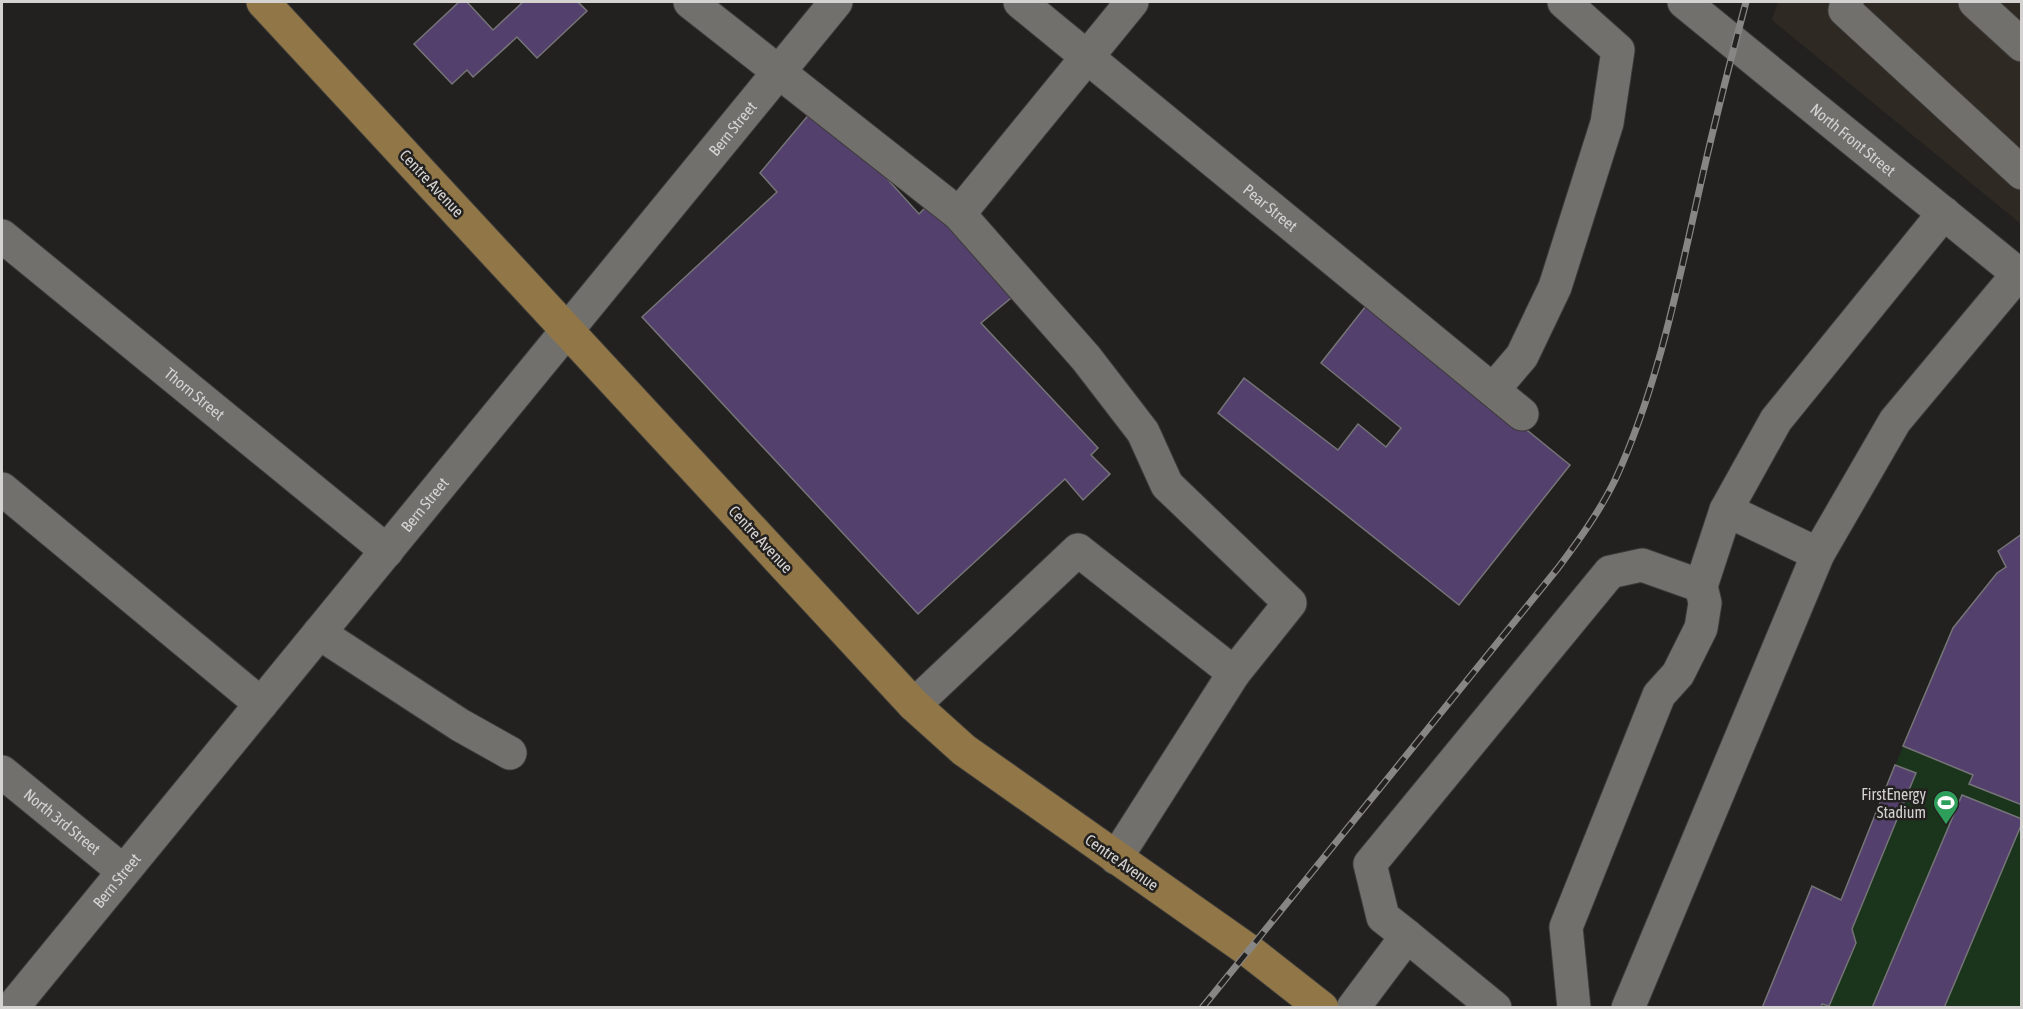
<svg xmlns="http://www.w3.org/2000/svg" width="2023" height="1009" font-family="'Asap Condensed',sans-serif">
<rect width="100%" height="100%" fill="#23211f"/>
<path fill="#2e2923" d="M1778,2H2021V224L1772,20Z"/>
<path fill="#1b351d" d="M2021,534V1007L1762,1008L1812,886L1841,899L1943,648L1953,628L1997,573L2006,567L1998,551Z"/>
<path fill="#53406d" stroke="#757477" stroke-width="1.5" d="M459,2H467L493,30L523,2H578L587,11L537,58L517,37L473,77L467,70L452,84L414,44Z
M811,112L843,130L919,214L930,203L1023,288L981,323L1098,448L1091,455L1110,474L1083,500L1065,479L918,614L642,317L777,192L760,173Z
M1369,302L1570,465L1459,605L1218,413L1244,378L1338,450L1358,424L1386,447L1401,428L1321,363Z
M2022,534V805L1969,784L1973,775L1903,746L1953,628L1997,573L2006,567L1998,551Z
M1895,765L1916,773L1852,929L1856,943L1829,1006L1822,1004L1821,1008H1762L1812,886L1841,900Z
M1962,795L2022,819V823L1944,1008H1872Z"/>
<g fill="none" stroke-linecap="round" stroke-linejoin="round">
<defs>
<g id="minor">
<path d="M690,2L959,214L1086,358L1143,432L1167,485L1290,603L1234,673"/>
<path id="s1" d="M1020,2L1522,414"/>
<path id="s2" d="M1684,2L2022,277"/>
<path d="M1847,2L1845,10L2022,173"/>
<path d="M1975,2L2022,45"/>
<path d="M959,214L1132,2"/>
<path id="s3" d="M2,236L387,551"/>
<path d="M1493,390L1522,356L1555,287L1607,123L1618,50L1564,2"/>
<path d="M2,489L261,704"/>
<path d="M1726,510L1818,554"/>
<path d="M319,633L460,725L510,753"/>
<path d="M914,705L1078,550L1234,673L1116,858"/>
<path id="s4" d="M2,772L123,871"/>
<path d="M1407,936L1383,917L1370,864L1610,572L1642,565L1701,586"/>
<path id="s5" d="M12,1008L836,2"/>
<path d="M1353,1008L1407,936L1495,1008"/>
<path d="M1574,1008L1566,927L1659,695L1678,674L1701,628L1705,603L1701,586L1726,510L1776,420L1944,213"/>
<path d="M1628,1008L1818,554L1895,421L2018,274"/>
</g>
<path id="major" d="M263,2L914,705L964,750L1248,950L1322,1008"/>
</defs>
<use href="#minor" stroke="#3c3b39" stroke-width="35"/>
<use href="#major" stroke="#3c3b39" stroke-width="35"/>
<use href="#minor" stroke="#72706d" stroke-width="33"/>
<use href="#major" stroke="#917747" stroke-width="33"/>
<defs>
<path id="rail" d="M1202,1008L1558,568C1579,540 1600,511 1615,480C1663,376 1682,262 1708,152C1720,101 1733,51 1746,2"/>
</defs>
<use href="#rail" stroke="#888685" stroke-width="7"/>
<use href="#rail" stroke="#23211f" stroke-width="4.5" stroke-dasharray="14" stroke-linecap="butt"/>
</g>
<defs>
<symbol id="stadium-pin" viewBox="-11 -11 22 30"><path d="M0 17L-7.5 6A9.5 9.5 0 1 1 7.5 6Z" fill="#2e9e5b" stroke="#23211f"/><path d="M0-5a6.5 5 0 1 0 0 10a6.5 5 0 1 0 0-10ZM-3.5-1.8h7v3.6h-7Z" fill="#fff"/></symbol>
</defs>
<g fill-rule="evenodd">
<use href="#stadium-pin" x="1931" y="788" width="30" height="40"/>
</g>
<g text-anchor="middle" stroke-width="5" stroke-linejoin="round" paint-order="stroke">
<g font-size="16" fill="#d4d3d2" stroke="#23211f">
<text dy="6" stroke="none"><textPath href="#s5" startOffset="1137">Bern Street</textPath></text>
<text dy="6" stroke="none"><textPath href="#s2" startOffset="218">North Front Street</textPath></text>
<text transform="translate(432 183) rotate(47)" y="6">Centre Avenue</text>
<text dy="6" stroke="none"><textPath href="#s1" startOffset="324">Pear Street</textPath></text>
<text dy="6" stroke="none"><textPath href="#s3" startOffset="249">Thorn Street</textPath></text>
<text dy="6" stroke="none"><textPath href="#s5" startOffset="651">Bern Street</textPath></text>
<text transform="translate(761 539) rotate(47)" y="6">Centre Avenue</text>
<text dy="6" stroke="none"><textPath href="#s4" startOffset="78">North 3rd Street</textPath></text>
<text transform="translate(1122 862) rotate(35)" y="6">Centre Avenue</text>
<text dy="6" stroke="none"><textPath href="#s5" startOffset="165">Bern Street</textPath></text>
</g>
<g font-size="16" fill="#d4d3d2" stroke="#23211f" text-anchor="end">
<text x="1926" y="800">FirstEnergy<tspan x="1926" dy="18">Stadium</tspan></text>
</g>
</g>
<rect width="2023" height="1009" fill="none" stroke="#d4d3d2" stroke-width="6"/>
</svg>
